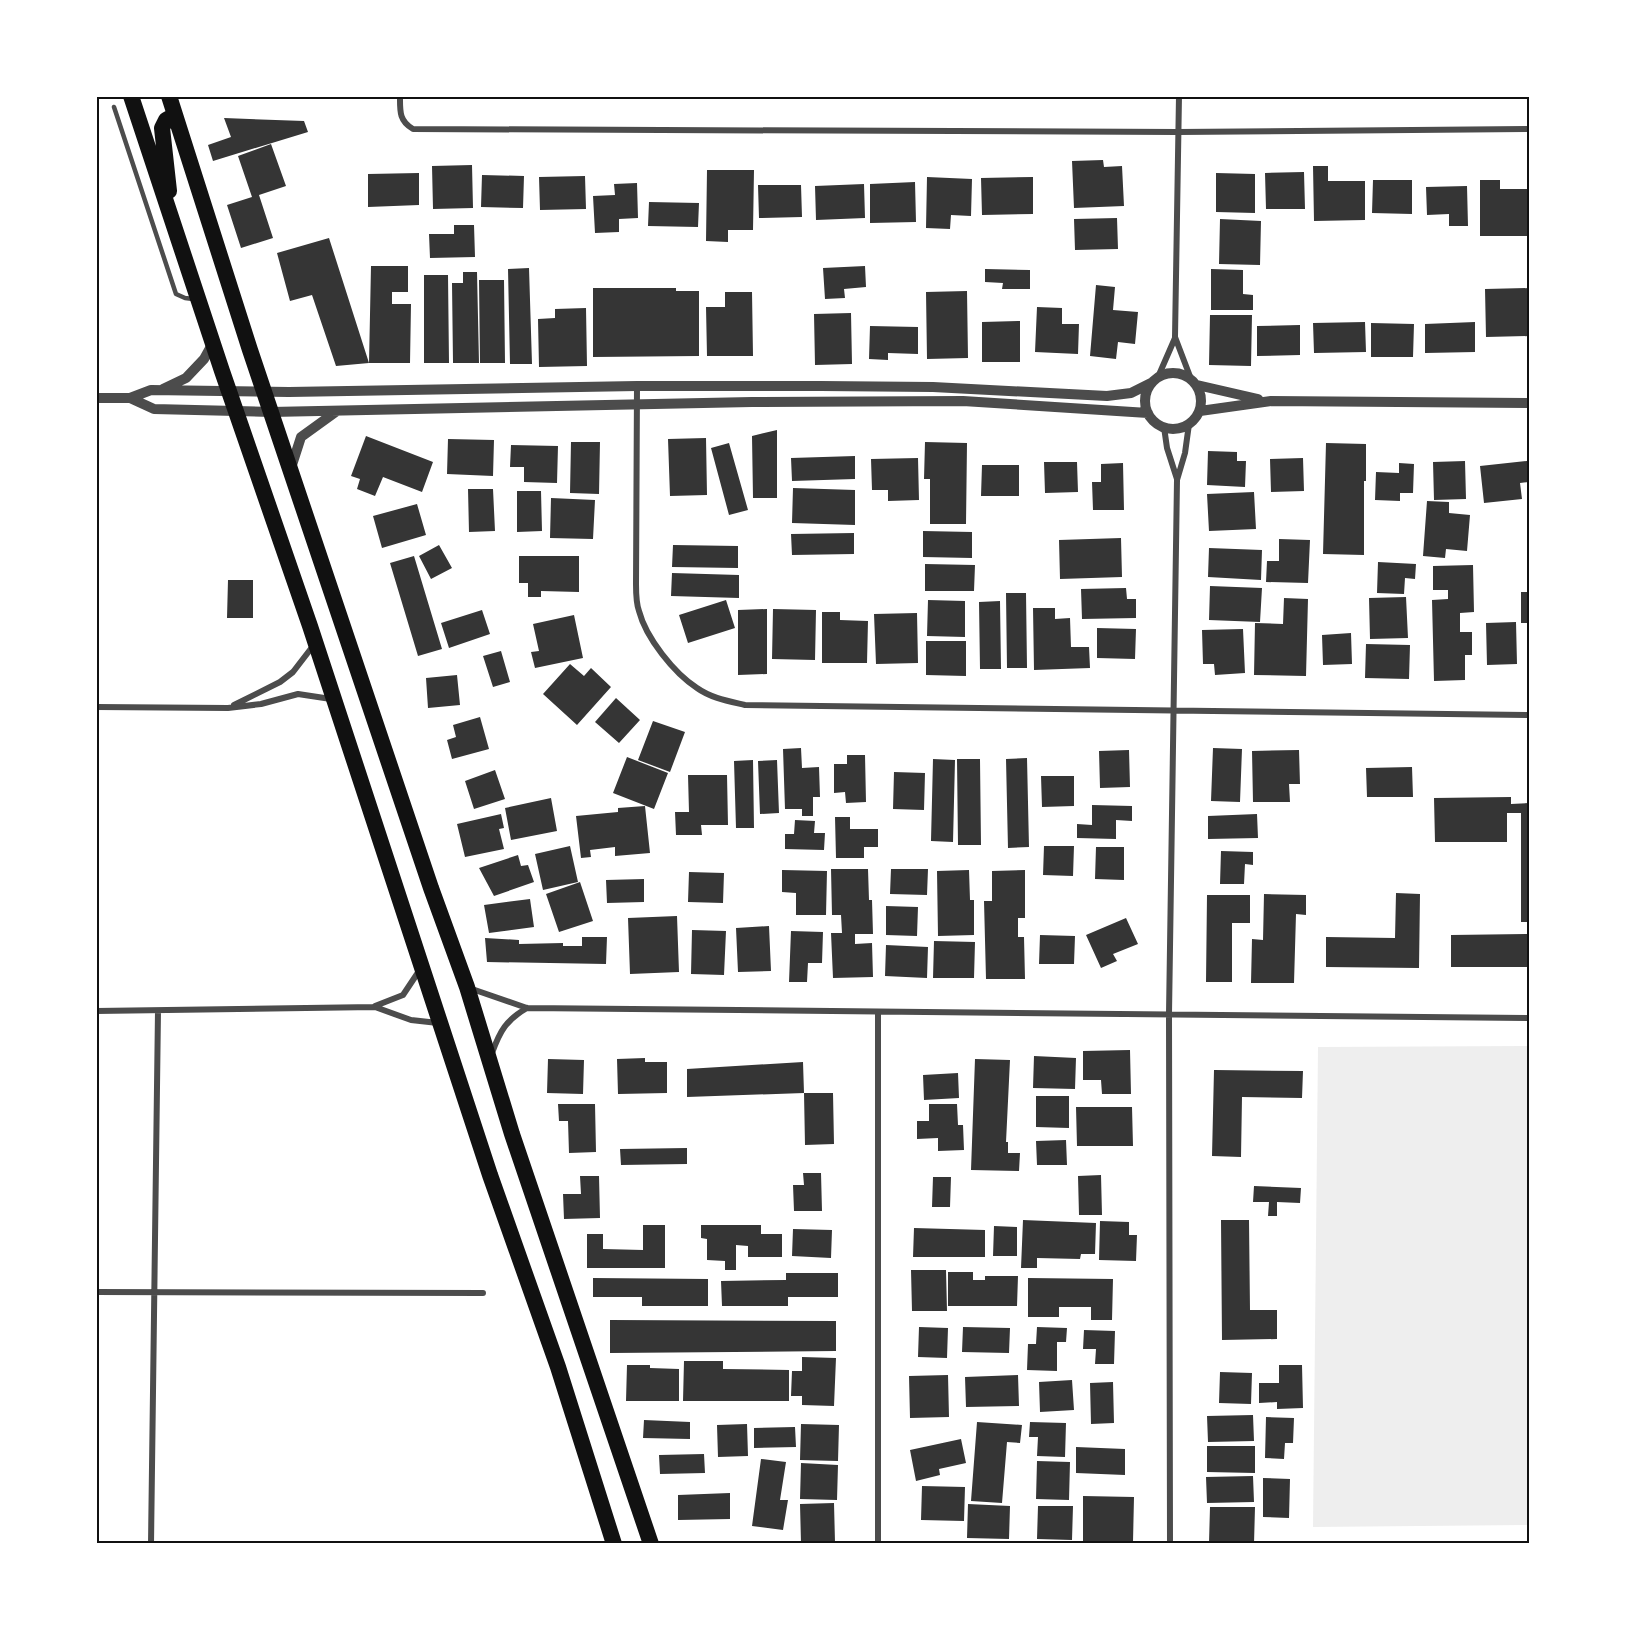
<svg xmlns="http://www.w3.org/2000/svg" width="1626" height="1640" font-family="'Noto Serif',serif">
<rect width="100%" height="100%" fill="#fff"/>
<path fill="#eee" d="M1530,1046V1525L1313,1527L1318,1047Z"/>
<path fill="#353535" d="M224,118L304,121L308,132L213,161L208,145L231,137Z
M271,144L286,186L259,195L273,238L241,248L227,205L252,197L238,156Z
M1103,160L1104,167L1122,166L1124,206L1074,208L1072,161Z
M472,165L473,208L433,209L432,166Z
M1313,166H1328V181H1365V220L1314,221Z
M707,170H754L753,230H728V242L706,241Z
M1304,172L1305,209H1266L1265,173Z
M419,173V205L368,207V174Z
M1216,173L1255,174V213L1216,212Z
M482,175L524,176L523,208L481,207Z
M585,176L586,209L540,210L539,177Z
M927,177L972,179L971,216L951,215L950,229L926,228Z
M1033,177V214L982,215L981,178Z
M1373,180H1412V214L1372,213Z
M1480,180H1500V189H1530V236H1480Z
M915,182L916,222L870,223V184Z
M637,183L638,218L619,219V232L595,233L593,196L615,195L614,184Z
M864,184L865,218L816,220L815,186Z
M758,185H801L802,217L759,218Z
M1467,186L1468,226H1449V214L1427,215L1426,187Z
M649,202L699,203L698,227L648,226Z
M1117,218L1118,249L1075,250L1074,219Z
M1220,219L1261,221L1260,265L1219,264Z
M454,225H474L475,257L430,258L429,234H454Z
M329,238L369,363L336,366L312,295L290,301L277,253Z
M371,266H408V292H392V304H411L410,363H369Z
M865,266L866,287L844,289L845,298L825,299L823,268Z
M529,268L532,364H510L508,269Z
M985,269L1030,270V289H1002L1003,283L985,282Z
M1211,269L1243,270V294L1253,295V310H1211Z
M463,272H477L479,363H453L452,283H463Z
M424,275H448L449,363H424Z
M479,280H504L505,363H480Z
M1096,285L1115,287L1113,310L1138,312L1135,344L1118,342L1116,359L1090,356Z
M593,288H676V291H699V356L593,357Z
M1530,288V336L1486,337L1485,289Z
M967,291L968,358L927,359L926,292Z
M725,292H752L753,356H707L706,307H725Z
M1037,307L1062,308V324H1079L1078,354L1035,352Z
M586,308L587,366L539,367L538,319L555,318V309Z
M851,313L852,364L815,365L814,314Z
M1210,315H1252L1251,366L1209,365Z
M1020,321V362H982V322Z
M1365,322L1366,352L1314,353L1313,323Z
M1475,322V352L1425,353V324Z
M1371,323L1414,324L1413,357H1371Z
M1300,325V355L1257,356V326Z
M870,326L918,327V354L888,353V360L869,359Z
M777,430V498H753L752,436Z
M366,436L433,462L422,492L383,477L375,496L357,489L360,479L351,476Z
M706,438L707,495L670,496L668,439Z
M448,439L494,440L493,476L447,474Z
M571,442H600L599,494L570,493Z
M925,442L967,443L966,524H930V479H924Z
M729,443L748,510L729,515L711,448Z
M1326,443L1366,444V481H1364V555L1323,554Z
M511,445L558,446L557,483L524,482V467H510Z
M1208,451L1237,452V461H1246L1245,487L1207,485Z
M855,456V479L792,481L791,458Z
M918,458L919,500L888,501V490H872L871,459Z
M1303,458L1304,491L1271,492L1270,459Z
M1465,461L1466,499L1434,500L1433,462Z
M1527,461L1529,482L1520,483L1522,499L1484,503L1480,466Z
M1044,462H1077L1078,492L1045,493Z
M1123,463L1124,510H1093L1092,482H1101V464Z
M1399,463L1414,464L1413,493H1400V501L1375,500L1376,472L1399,473Z
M982,465H1019V496H981Z
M793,488L855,490V525L792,523Z
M468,489H493L495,531L469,532Z
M517,491H541L542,531L517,532Z
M1254,492L1256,529L1209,531L1207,494Z
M551,498L595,500L593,539L550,538Z
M1427,501L1449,502V513L1470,515L1467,551L1446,549L1445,558L1423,556Z
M417,504L426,535L382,548L373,516Z
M923,531L972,532V558L923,557Z
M854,533V554L792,555L791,534Z
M1121,538L1122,577L1060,579L1059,540Z
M1279,539L1310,540L1308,583L1266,582L1267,561H1279Z
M439,545L452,568L431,579L419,556Z
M673,545L738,546V568L672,567Z
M1209,548L1262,550L1261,580L1208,577Z
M414,556L442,649L418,656L390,563Z
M519,556H579V592L541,591V597H528V583H519Z
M1378,562L1416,564L1415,579L1405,578L1404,594L1377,593Z
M925,564L975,565L974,591H925Z
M1473,565L1474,612L1460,613V632H1472V655H1465V680L1434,681L1432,600L1448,599V590H1433V566Z
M672,573L739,575V598L671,596Z
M228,580H253V618H227Z
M1210,586L1262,588L1260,622L1209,620Z
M1126,588L1127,599H1136V618L1082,619L1081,589Z
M1521,592H1530V623H1521Z
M1006,593H1026L1027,668H1007Z
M1406,597L1408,638L1370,639L1369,598Z
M1284,598L1308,599L1306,676L1254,675L1255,623L1283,624Z
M726,600L735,628L688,643L679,615Z
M928,600L965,601V637L927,636Z
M1000,601L1001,669H980L979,602Z
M1033,608H1055V619L1070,618L1071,647H1089L1090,668L1034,670Z
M767,609V674L738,675V610Z
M773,609L816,610L815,660L772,659Z
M482,610L490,634L449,648L441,623Z
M822,612H840V620L868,621L867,663H822Z
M917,613L918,663L876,664L874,614Z
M574,615L583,658L535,668L531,652L539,651L533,624Z
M1516,622L1517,664L1487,665L1486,623Z
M1097,628L1136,629L1135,659L1097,658Z
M1243,629L1245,673L1215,675L1214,664H1203L1202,630Z
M1351,633L1352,664L1323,665L1322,635Z
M926,641H966V676L926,675Z
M1366,644L1410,645L1409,679L1365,678Z
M501,651L510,682L493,687L483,656Z
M570,664L584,676L591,668L611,687L577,725L543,694Z
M457,675L460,705L428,708L426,678Z
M616,698L640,720L619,743L595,722Z
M480,717L489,749L452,759L447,740L456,737L453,725Z
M653,721L685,732L670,772L638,760Z
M801,748L802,768L819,767L820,797H813V816H802V809H785L783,749Z
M1213,748L1242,749L1240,802L1211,801Z
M1129,750L1130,787L1100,788L1099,751Z
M1299,750L1300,784H1289L1290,802H1253L1252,751Z
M847,755H865L866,802L846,803L845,792L834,793V764H847Z
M627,757L668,773L654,809L613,793Z
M1027,758L1029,847L1008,848L1006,759Z
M933,759L955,760L953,842L931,841Z
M957,759H980L981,845H958Z
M753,760L754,828H736L734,761Z
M777,760L779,813L760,814L758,761Z
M1412,767L1413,797H1367L1366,768Z
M495,770L505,799L474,809L465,781Z
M894,772L925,773L924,810L893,809Z
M688,775H727L728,825H701L702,835H676L675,812H689Z
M1041,776H1074V806L1042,807Z
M1511,797V804L1530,803V922H1521V813H1507V842H1435L1434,798Z
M551,798L557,831L511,840L505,808Z
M1092,805L1132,806V821L1116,820V839L1077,838V824L1092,825Z
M645,806L650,853L615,856V847L590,850L591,857L581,858L576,816L618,812V808Z
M501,814L504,828L499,829L504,849L465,857L457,824Z
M1257,814L1258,838L1208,839V816Z
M835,817H850V829H878V847H864V858H836Z
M795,820L815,821L814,833H825L824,850L785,849V834H794Z
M570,846L578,882L543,890L535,854Z
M1044,846H1074L1073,876L1043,875Z
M1096,847H1124V880L1095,879Z
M1221,851L1253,852V865L1245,864L1244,884H1220Z
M518,855L521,866L528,865L534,882L494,896L479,868Z
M831,869H868L869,900H872L873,934H855V944L872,943L873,977L833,978L831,933H842L841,915H832Z
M891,869H928L927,895L890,894Z
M782,870L827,871L826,915H796V893L782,892Z
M969,870L970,900H974V935L938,936L937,871Z
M1025,870V918H1018V937H1024L1025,979H986L984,901H992V871Z
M689,872L724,873L723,903L688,902Z
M644,879V902L607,903L606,880Z
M580,882L593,921L559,932L546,894Z
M1396,893L1420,894L1419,968L1326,967V937L1395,938Z
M1264,894L1306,895V915L1296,914L1294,983H1251L1252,939L1263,940Z
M1207,895H1250V923H1232V982H1206Z
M530,899L534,927L489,933L484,905Z
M886,906L918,907L917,936L886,935Z
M677,916L679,972L630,974L628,918Z
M1126,918L1138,944L1113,954L1117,961L1101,968L1086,935Z
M769,926L771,971L738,972L736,928Z
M692,930L726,931L724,975L691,974Z
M791,931L823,932L822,963H808L807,982H789Z
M1530,934V967H1451V935Z
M1040,935L1075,936L1074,964H1039Z
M582,937H607L606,964L487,962L485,938L519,940V944L563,943V946H582Z
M934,941L975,942L974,978H933Z
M886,945L928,947L927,978L885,976Z
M1130,1050L1131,1094H1102L1101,1080H1083V1051Z
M1034,1056L1076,1058L1075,1089L1033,1088Z
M645,1058V1062H667V1093L618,1094L617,1059Z
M548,1059L584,1060L583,1094L547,1093Z
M975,1059L1010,1060L1006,1142H1008V1153H1020L1019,1171L971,1170Z
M803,1062L804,1093L687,1097V1069Z
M1214,1070L1303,1071L1302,1098L1242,1097L1241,1157L1212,1156Z
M958,1073L959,1098L924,1100L923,1075Z
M804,1093H833L834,1144L805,1145Z
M1036,1096H1069V1128L1036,1127Z
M558,1104H595L596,1152L569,1153L568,1121H559Z
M929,1104H957L958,1125H963L964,1150L938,1151V1138L917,1139V1121H929Z
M1076,1107H1132L1133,1146H1077Z
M1066,1140L1067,1165H1037L1036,1141Z
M687,1148V1164L621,1165L620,1149Z
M803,1173H821L822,1211H794L793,1185H804Z
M1101,1175L1102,1215H1079L1078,1176Z
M580,1176H599L600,1218L564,1219L563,1194H581Z
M933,1177H951L950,1207H932Z
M1254,1186L1301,1188L1300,1203L1277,1202V1216H1268L1269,1202H1253Z
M1023,1220L1096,1223L1095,1254H1081L1080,1259L1037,1258V1268H1021Z
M1221,1220H1249L1250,1310H1277V1339L1222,1340Z
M1100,1221L1129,1222V1235H1137L1136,1261L1099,1260Z
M643,1225H665V1268H587V1234H603V1249L643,1250Z
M701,1225H761V1234H782V1257H748V1246L736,1245V1270H725V1261L707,1260V1239L701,1238Z
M994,1226L1017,1227V1256H993Z
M914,1228L985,1230V1257H913Z
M793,1229L832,1230L831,1258L792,1256Z
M911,1270H946L947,1311H912Z
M948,1272H973V1280H985V1276H1018L1017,1306H948Z
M786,1273H838V1297H788V1306H722L721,1281L786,1280Z
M593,1278L708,1279V1306H642V1297H593Z
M1028,1278L1113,1279L1112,1320H1091V1307H1059V1317H1028Z
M610,1320L836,1321V1351L610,1353Z
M919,1327L948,1328L947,1358L918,1357Z
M963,1327L1010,1328L1009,1353L962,1352Z
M1037,1327L1067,1328L1066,1342H1057V1371L1027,1370L1028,1344H1036Z
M1084,1330L1115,1331L1114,1364H1095L1096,1349H1083Z
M802,1357L836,1358L834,1406L802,1405V1396H791L792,1371H802Z
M684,1361H723V1369L789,1370V1401H683Z
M627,1365H650V1368L679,1369V1401H626Z
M1279,1365H1302L1303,1408L1277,1409V1402L1259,1403V1383H1279Z
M1220,1372L1252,1373L1251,1404L1219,1403Z
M948,1375L949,1417L910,1418L909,1376Z
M1018,1375L1019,1406L966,1407L965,1377Z
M1072,1380L1074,1410L1040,1412L1039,1382Z
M1113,1382L1114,1423L1091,1424L1090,1383Z
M1253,1415L1254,1441L1208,1442L1207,1416Z
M1266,1417L1294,1418L1293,1443H1285L1284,1459L1265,1458Z
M644,1420L690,1422V1439L643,1438Z
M977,1422L1022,1425L1020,1443L1007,1442L1002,1503L971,1501Z
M1030,1422L1066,1423L1065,1457L1037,1456L1038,1437H1029Z
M747,1424L748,1456L718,1457L717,1425Z
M801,1424L839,1425L838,1461L800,1460Z
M795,1427L796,1447L754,1448V1428Z
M961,1439L966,1463L939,1469L940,1475L916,1481L910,1450Z
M1207,1446H1255V1473L1207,1472Z
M1076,1447L1125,1449V1475L1076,1473Z
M704,1454L705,1473L660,1474L659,1455Z
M761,1459L786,1462L780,1500H788L783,1530L752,1526Z
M1037,1461L1070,1462L1069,1500L1036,1499Z
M801,1463L838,1465L837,1500L800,1499Z
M1253,1476L1254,1502L1207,1503L1206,1477Z
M1263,1478L1290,1479L1289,1518L1263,1517Z
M922,1486L965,1487L964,1521L921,1520Z
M730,1493V1519L678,1520V1495Z
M1083,1496L1134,1497L1133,1542L1083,1541Z
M834,1503L835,1542L801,1543L800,1504Z
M968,1504L1010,1506L1009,1539L967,1538Z
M1038,1506H1073L1072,1540L1037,1539Z
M1210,1507H1255L1254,1544L1209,1543Z"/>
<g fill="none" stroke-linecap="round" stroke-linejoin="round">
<path stroke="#4c4c4c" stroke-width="4.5" d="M114,107L176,294L185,298L193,299"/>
<path stroke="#4c4c4c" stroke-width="6" d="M400,96C400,111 399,121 413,129L1178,132L1530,129
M1179,96L1175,337L1191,379
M1158,377L1175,338
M637,386L636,584C636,592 636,603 639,611C646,638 674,673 697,688C711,698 728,701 745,705L1530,715
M1164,427L1167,448L1177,479
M234,705L280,682L293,672L313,646
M96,707L228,708L261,704L298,694L331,699
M472,989L527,1008L1530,1018
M375,1006L403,995L419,971
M96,1011L375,1007L411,1020L438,1023
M878,1012V1544
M492,1053C500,1031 506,1020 527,1008
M96,1292L483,1293
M151,1544L158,1011
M1170,1544L1169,1014L1177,480L1185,453L1189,424"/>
<path stroke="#4c4c4c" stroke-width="10" d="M1145 401a28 28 0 1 1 56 0a28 28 0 1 1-56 0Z
M1197,385L1258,399
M163,389L186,378L204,359L213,343
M96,398H130L151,390L289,392L637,386H821L933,387L1107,396L1131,393L1151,383
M130,398L154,409L271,412L752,402L963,401L1148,413
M1200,411L1271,401L1530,403
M291,468L301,437L337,411"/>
<path stroke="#111" stroke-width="16" d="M131,96L222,371L310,626L490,1175L558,1367L614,1544
M169,96L250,350L431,888L467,987L512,1134L651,1544
M169,191L162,128L166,120L175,115"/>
</g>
<rect width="1626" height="1640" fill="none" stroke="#ffffff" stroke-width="195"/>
<rect x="98" y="98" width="1430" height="1444" fill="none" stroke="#111" stroke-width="2"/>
</svg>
